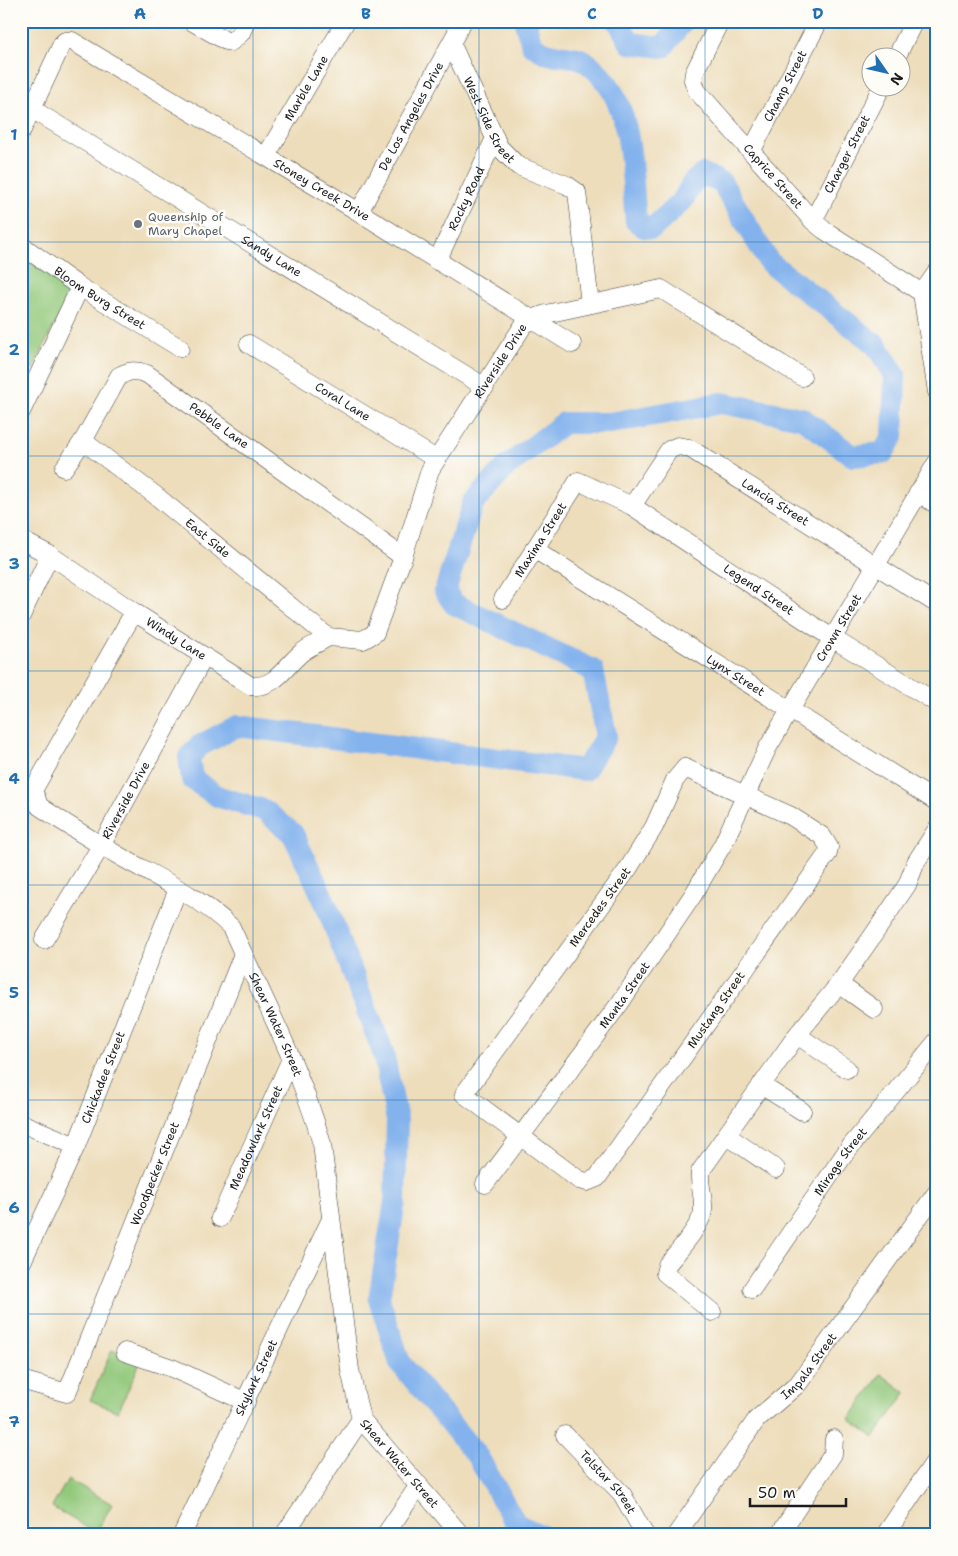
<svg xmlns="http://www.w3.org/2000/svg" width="958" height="1556" font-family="'Shantell Sans',sans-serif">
<rect width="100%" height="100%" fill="#fdfcf7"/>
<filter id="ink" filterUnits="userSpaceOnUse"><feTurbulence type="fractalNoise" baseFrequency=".02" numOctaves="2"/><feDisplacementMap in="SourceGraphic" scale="10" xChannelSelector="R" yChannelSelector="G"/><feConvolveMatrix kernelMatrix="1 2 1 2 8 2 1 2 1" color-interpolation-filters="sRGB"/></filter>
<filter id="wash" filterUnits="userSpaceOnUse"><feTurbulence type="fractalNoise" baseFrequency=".0096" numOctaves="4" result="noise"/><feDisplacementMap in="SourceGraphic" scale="20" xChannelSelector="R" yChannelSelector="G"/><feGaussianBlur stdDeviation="1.12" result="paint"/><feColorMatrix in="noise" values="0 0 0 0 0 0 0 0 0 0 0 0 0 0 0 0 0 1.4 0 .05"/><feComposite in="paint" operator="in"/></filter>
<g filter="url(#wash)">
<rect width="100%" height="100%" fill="#edddbb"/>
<path fill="#92c87a" stroke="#57724b" d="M21,253L71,290L33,369L21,364Z
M112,1350L140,1363L118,1412L90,1400Z
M881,1374L906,1393L874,1437L849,1419Z
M68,1479L112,1504L96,1533L52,1507Z"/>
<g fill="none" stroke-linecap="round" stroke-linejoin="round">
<path stroke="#83b2ed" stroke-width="22" d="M528,21L526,26L532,45C537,48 543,52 549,54C559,56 574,55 583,60C635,93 630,166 636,221L644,227L653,228L683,200L693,182L703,174L722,183L769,262L876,345L895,375L893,436L883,453L853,456L802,418L721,403L610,423H564L506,467L473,503L445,591L454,604L593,670L606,736L585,770L237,726L199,746L189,757L192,779L219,797L264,810L293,834L324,900L383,1052L397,1120L395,1201L379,1299L400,1363L478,1457L516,1524L540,1535
M618,21L630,43L663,47L683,21"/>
</g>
</g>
<g filter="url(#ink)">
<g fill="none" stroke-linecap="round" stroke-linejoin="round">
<defs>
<g id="minor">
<path d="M191,21L226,41L231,42L241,33L246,21"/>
<path id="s1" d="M720,21L694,73L693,80L697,91L813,221L824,230L922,293"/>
<path id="s2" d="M452,45L499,147L518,166L567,185L577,192L590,304"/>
<path d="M896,58L914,21"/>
<path id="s3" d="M32,109L485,387"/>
<path id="s4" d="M21,132L62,44L65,41H72L359,212L572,344"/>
<path id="s5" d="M752,150L819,21"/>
<path id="s6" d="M266,156L346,21"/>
<path id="s7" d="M359,212L463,21"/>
<path id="s8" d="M813,221L881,88"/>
<path id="s9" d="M21,245L80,287L180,348"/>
<path id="s10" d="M437,261L495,138"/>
<path d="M937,272L922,293L937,392"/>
<path id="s11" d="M249,344L436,459"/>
<path d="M21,412L80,287"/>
<path id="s12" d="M83,441L155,495L328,637"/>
<path id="s13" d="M64,468L83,441L119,376C130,370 136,370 147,374L403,557"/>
<path d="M918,493L937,505"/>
<path id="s14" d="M632,506L669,450L678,446L689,448L937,604"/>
<path id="s15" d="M21,540L50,555L134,612L251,686C275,688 284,668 300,654C308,647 319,643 328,637"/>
<path id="s16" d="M534,549L937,802"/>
<path id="s17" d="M503,599L578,481L632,506L832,638L937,703"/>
<path id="s18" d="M134,612L31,794L36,797L39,806C66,824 93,841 121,857C158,878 200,897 231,927C263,998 301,1069 322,1144L350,1370L361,1419L461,1535"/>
<path d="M21,616L50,555"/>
<path id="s19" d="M328,637L363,640L375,633L403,557L430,470L523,326L532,319L546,314L661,289L802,377"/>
<path d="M685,768L791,816L822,836L829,847L828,853L597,1178L587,1182L579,1180L464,1094L628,869L654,827L675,780Z"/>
<path id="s20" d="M44,940L101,846L204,657"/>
<path d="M839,984L874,1009"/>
<path d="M797,1035L847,1069"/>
<path d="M761,1085L802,1111"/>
<path d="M21,1123L76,1146"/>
<path d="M726,1135L776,1169"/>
<path id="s21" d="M485,1184L620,1003L693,895L723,844L767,749L937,462"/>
<path id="s22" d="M220,1218L291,1059"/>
<path id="s23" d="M21,1264L76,1146L178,889"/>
<path id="s24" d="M752,1289L846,1152L937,1041"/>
<path d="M712,1312L665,1273L667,1265C677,1252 702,1226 703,1210C704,1197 699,1185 700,1172L797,1035L839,984L874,934L907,885L916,862L937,829"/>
<path d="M125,1352L172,1368L246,1402"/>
<path id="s25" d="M21,1380L67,1393L243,954"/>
<path id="s26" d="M565,1435L622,1494L645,1535"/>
<path id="s27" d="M182,1535L330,1221"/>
<path d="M284,1535L361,1419"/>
<path d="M385,1535L419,1485"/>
<path id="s28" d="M676,1535L757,1419L798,1384L937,1192"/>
<path d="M779,1535L833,1454L834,1439"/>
<path d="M885,1535L937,1458"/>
</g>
</defs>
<use href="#minor" stroke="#3b3934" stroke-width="19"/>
<use href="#minor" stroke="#fff" stroke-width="18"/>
</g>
</g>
<path fill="none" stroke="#1f6fb2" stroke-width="1" stroke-opacity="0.55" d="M253,21V1535M479,21V1535M705,21V1535M21,242H937M21,456H937M21,671H937M21,885H937M21,1100H937M21,1314H937"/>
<circle fill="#6b7280" stroke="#fdfcf7" stroke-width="2" cx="138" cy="224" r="5"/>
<g text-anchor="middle" stroke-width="5" stroke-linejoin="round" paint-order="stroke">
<g font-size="12" fill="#1c1c1c" stroke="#fdfcf7">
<text dy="4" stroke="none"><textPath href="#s5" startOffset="72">Champ Street</textPath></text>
<text dy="4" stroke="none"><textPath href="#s6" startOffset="79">Marble Lane</textPath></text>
<text dy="4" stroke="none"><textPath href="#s7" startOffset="109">De Los Angeles Drive</textPath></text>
<text dy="4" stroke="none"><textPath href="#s2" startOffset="84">West Side Street</textPath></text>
<text dy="4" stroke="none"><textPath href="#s8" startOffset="75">Charger Street</textPath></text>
<text dy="4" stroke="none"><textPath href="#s1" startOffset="191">Caprice Street</textPath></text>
<text dy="4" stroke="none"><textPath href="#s4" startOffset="399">Stoney Creek Drive</textPath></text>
<text dy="4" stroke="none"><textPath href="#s10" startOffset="69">Rocky Road</textPath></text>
<text dy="4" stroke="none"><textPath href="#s3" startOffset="281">Sandy Lane</textPath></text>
<text dy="4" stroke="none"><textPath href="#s9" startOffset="95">Bloom Burg Street</textPath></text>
<text dy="4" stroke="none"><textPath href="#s19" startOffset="351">Riverside Drive</textPath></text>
<text dy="4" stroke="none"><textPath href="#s11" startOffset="110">Coral Lane</textPath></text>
<text dy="4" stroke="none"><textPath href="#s13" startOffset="225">Pebble Lane</textPath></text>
<text dy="4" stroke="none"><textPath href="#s14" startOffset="190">Lancia Street</textPath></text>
<text dy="4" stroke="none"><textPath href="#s12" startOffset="158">East Side</textPath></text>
<text dy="4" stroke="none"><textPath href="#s17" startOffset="70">Maxima Street</textPath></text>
<text dy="4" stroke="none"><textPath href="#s17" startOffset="351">Legend Street</textPath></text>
<text dy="4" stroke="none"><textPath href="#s21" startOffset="661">Crown Street</textPath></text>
<text dy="4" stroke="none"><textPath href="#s15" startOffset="184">Windy Lane</textPath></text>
<text dy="4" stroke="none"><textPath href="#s16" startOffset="238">Lynx Street</textPath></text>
<text dy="4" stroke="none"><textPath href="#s20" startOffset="162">Riverside Drive</textPath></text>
<text transform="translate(600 907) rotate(-54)" y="4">Mercedes Street</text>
<text dy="4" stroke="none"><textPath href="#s21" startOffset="235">Manta Street</textPath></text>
<text transform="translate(716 1010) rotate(-55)" y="4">Mustang Street</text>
<text dy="4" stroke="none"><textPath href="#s18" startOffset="559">Shear Water Street</textPath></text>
<text dy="4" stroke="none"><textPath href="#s23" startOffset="204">Chickadee Street</textPath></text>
<text dy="4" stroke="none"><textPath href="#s22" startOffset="88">Meadowlark Street</textPath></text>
<text dy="4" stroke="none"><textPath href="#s24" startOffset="155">Mirage Street</textPath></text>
<text dy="4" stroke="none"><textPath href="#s25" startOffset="284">Woodpecker Street</textPath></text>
<text dy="4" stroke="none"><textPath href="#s28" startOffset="216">Impala Street</textPath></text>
<text dy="4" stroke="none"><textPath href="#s27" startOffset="174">Skylark Street</textPath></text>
<text dy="4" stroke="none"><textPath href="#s18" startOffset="1024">Shear Water Street</textPath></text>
<text dy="4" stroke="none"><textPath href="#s26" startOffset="64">Telstar Street</textPath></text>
</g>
<g font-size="12" fill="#5b616d" stroke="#fdfcf7" text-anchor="start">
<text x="148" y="221">Queenship of<tspan x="148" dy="14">Mary Chapel</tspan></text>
</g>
</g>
<rect width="958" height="1556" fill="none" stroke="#fdfcf7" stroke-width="55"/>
<g transform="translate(886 72) rotate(124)"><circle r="24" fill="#fdfcf7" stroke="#a3a29f"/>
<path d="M0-4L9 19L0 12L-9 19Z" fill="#1f6fb2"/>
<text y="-8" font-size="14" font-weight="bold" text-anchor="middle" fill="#1c1c1c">N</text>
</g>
<path d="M750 1498v8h96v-8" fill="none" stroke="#1c1c1c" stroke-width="2.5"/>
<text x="758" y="1498" font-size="15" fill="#1c1c1c" stroke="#fdfcf7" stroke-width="4" paint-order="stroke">50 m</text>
<rect x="28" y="28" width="902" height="1500" fill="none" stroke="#1f6fb2" stroke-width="2"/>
<g font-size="16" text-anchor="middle" font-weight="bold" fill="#1f6fb2">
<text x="140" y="19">A</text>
<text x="366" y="19">B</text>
<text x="592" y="19">C</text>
<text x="818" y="19">D</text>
<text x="14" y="140">1</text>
<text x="14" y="355">2</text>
<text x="14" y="569">3</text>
<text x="14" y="784">4</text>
<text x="14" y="998">5</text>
<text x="14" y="1213">6</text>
<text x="14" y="1427">7</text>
</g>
</svg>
